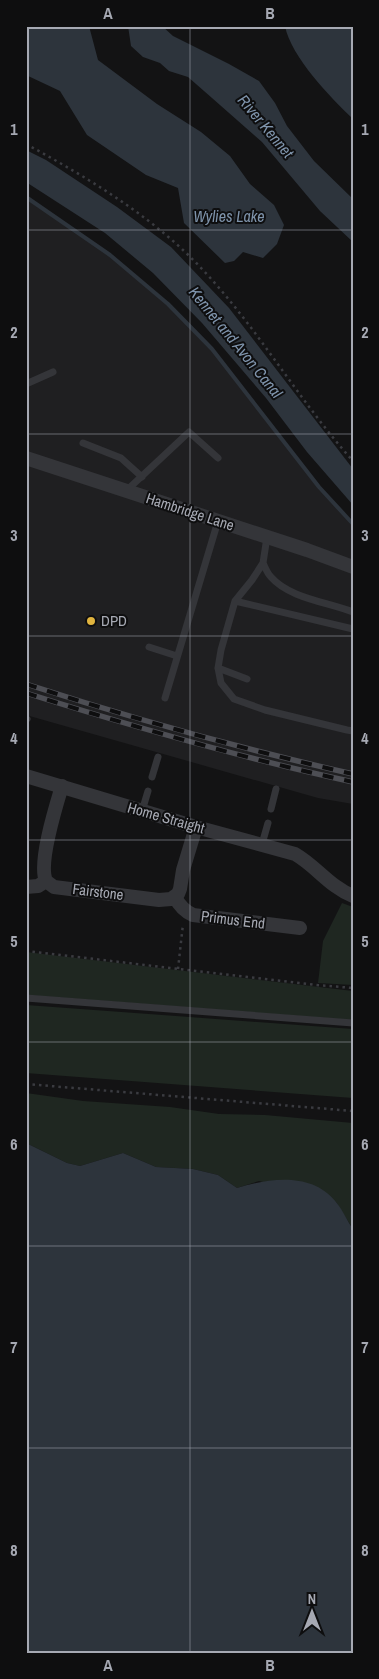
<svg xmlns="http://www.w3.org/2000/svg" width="379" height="1679" font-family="'Archivo Narrow',sans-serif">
<rect width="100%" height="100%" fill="#131314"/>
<path fill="#1f1f21" d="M26,197L110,255L168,304L212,349L319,487L353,524V804L318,798L26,715Z"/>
<path fill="#1f2721" d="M342,903L353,907V985L318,983L323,941Z
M26,952L353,991V1020L26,995Z
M26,1005L353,1029V1098L26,1073Z
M26,1093L83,1101L170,1107L219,1114L265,1115L353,1123V1229L336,1202L259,1181L237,1188L218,1175L193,1169L156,1167L123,1153L80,1166L67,1163L26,1143Z"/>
<path fill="#2d343c" d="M26,26H89L98,60L157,104L201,132L230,156L250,184L274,205L284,225L277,244L263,258L243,252L234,261L225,263L184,223L178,188L146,175L87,135L60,91L26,75Z
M128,26H162L173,36L229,64L259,81L275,103L287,126L314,161L353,199V242L320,211L262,142L212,98L188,77L169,71L160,63L143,57L131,46Z
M285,26H353V119C331,98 291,57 285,26Z
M26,150L46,160L117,207L171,247L229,308L353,469V505L307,452L266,398L202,323L153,273L105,233L26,182Z
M26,1143L67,1163L80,1166L123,1153L156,1167L193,1169L218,1175L237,1188C270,1178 312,1172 336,1202C343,1210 347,1221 353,1229V1653H26Z"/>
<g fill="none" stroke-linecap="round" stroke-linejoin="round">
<path stroke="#2d343c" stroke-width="4" d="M26,197L110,255L168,304L212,349L319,487L353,524"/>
<path stroke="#3a3b40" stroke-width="2.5" stroke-dasharray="2.5 4" stroke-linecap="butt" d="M26,144C81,174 138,208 183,250C249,312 293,394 353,461
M26,951L316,985L353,988
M178,969L183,924
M26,1084L353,1111"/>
<path stroke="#343539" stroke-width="7" d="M26,384L53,372
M83,443L121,458L142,477
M126,491L189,432L218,458
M267,537L263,563L252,580L235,601L221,650L218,668L221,683L234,699L265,710L347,730L353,731
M263,563C265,567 267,573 271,577C289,598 327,602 353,612
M235,601L353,629
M149,647L177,656
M218,668L247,679
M165,698L218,521
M26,720L27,719
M152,777L158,757
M271,809L276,789
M142,811L148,791
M262,844L268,823
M26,998L353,1023"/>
<path stroke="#343539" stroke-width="14" d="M26,458L307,550L353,567
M26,776L196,827L295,854C316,866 330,887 353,896
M62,786C56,806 38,863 46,881L54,887L159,900L171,899L178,894L180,889L183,870L196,827
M26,887L38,886L46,881
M175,897C179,905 184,911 193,915L300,928"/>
<defs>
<path id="rail" d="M26,684C134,719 242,749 353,774
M26,693C134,727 242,758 353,782"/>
</defs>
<use href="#rail" stroke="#4d4e54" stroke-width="5.5"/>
<use href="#rail" stroke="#0e0e0f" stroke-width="4" stroke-dasharray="11" stroke-linecap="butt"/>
</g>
<path fill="none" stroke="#a6a9b3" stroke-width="1" stroke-opacity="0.55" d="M190,26V1653M26,230H353M26,434H353M26,636H353M26,840H353M26,1042H353M26,1246H353M26,1448H353"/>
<circle fill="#e0b43f" stroke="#0e0e0f" stroke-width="2" cx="91" cy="621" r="5"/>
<g text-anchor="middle" stroke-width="4" stroke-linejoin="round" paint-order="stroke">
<g font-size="15" fill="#a6a9b3" stroke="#0e0e0f">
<text transform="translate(190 512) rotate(18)" y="5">Hambridge Lane</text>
<text transform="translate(166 818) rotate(16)" y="5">Home Straight</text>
<text transform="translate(98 892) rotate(7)" y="5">Fairstone</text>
<text transform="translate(233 920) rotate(7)" y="5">Primus End</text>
</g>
<g font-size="15" fill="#a6a9b3" stroke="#0e0e0f" text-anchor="start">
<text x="101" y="626">DPD</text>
</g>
<g font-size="16" font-style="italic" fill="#7f94ac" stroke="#0e0e0f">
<text transform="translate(266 126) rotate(50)" y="6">River Kennet</text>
<text x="229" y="222">Wylies Lake</text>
<text transform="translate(236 342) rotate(51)" y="6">Kennet and Avon Canal</text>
</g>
</g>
<rect width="379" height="1679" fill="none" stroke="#0e0e0f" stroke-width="55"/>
<g transform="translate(312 1612)" stroke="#0e0e0f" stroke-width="4" paint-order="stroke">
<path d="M0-4L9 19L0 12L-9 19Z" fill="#a6a9b3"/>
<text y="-8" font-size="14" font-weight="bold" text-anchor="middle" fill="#a6a9b3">N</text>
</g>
<rect x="28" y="28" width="324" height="1624" fill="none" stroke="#a6a9b3" stroke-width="2"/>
<g font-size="16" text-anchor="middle" font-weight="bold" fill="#a6a9b3">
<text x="108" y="19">A</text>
<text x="270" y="19">B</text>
<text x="14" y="135">1</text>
<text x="365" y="135">1</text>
<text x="14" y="338">2</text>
<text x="365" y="338">2</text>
<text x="14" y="541">3</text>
<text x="365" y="541">3</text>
<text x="14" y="744">4</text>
<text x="365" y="744">4</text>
<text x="14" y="947">5</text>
<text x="365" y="947">5</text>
<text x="14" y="1150">6</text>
<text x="365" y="1150">6</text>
<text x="14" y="1353">7</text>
<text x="365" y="1353">7</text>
<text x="14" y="1556">8</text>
<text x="365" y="1556">8</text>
<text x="108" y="1671">A</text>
<text x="270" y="1671">B</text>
</g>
</svg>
